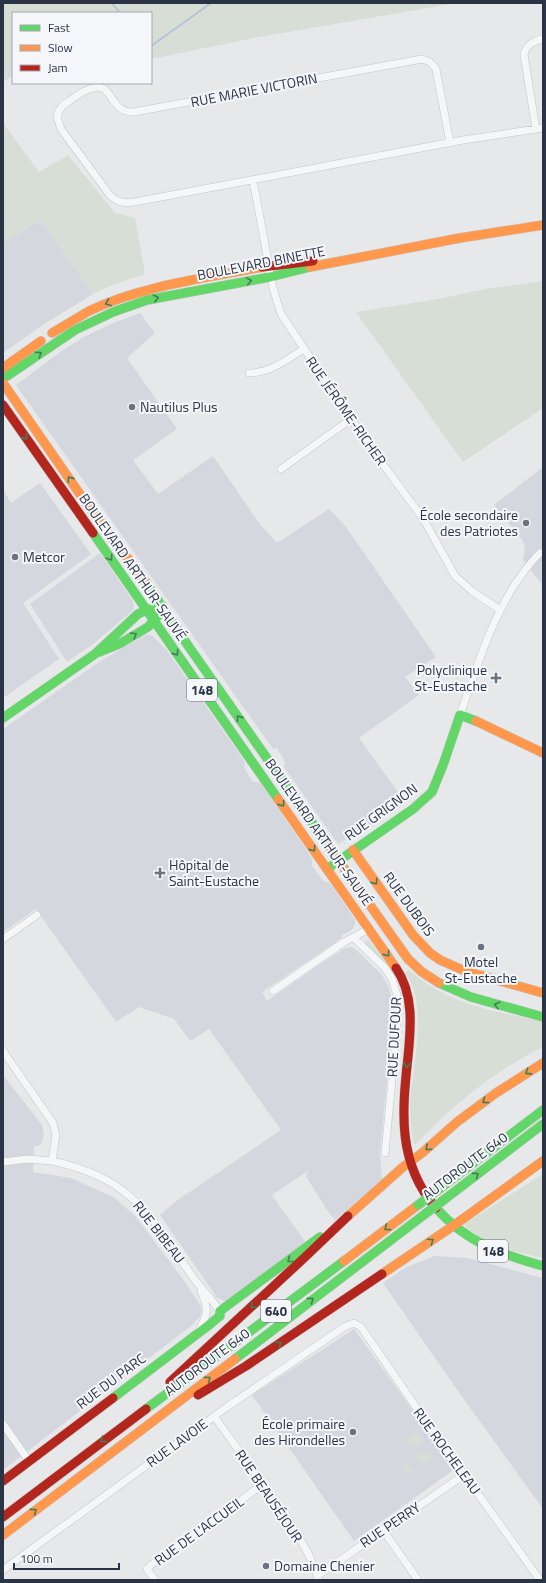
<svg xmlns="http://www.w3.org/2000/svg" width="546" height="1583" font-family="'Titillium Web',sans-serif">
<rect width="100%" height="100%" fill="#e6e8ea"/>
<path fill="#d4d7dd" d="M41,220L93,294L41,326L3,353V241L4,242Z
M140,313L155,333L127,358L177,429L133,460L158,494L213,456L259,523L277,543L329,509L346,527L436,657L405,677L419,695L359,738L405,802L374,823L338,844L284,767L285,762L277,748L273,749L16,385L60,352L84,337L113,323Z
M543,467V586L523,560L525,548L523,541L494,505Z
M40,483L91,554L23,603L59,659L3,698V490L11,503Z
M100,553L133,601L134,608L132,611L93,644L67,662L30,604Z
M146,635H151L154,637L168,652L243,759L245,764L244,768L253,782H259L262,785L310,855L312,860V866L323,881L330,883L355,920V924L353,929L341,936L342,938L262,992L267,1001L323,962L345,948L350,947L354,948L382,975L388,986L393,1002L389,1059L380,1153L382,1179L335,1220L327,1210L306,1176L309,1170L272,1195L306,1243L228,1300L225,1301L215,1297L216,1296L160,1215L175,1202L281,1130L209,1029L190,1041L174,1019L139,1007L116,1022L36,909L3,932V729L102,660Z
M3,1075L42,1125L44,1134L41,1144L34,1147L33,1172L71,1178L115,1198L136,1217L182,1278L201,1306V1313L199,1318L191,1326L3,1470Z
M434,1256L467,1258L543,1278V1509L458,1391L383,1283L405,1268Z
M354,1329L455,1469L354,1541L252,1395Z"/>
<path fill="#d6ded6" d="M3,3H457L259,37L151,59V13H13V75L3,82Z
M3,123L39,172L68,155L115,213L135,218L145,274L109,286L93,294L41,220L4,242Z
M543,281V408L463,462L356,312L432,300L486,289Z
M368,939L388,965L365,944V942Z
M409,970C449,1006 493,1010 543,1022V1047C494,1071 453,1105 415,1145L413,1142C412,1131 410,1119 410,1108C411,1071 430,1004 405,973Z
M543,1174V1258C518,1252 480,1245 464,1224Z
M416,1431L424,1442L416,1448L413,1444H408L404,1440Z
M420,1452L422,1453L429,1452L433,1458L422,1466L415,1456Z
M405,1461L413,1471L407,1475L400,1465Z"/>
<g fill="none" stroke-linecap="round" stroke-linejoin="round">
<path stroke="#b4c4d5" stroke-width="2" d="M112,3L120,13
M151,46L211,3"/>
<defs>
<path id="street" d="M536,129L524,55C526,45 533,41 543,39
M450,143L436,69L430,62L422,59L134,112C102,113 119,66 72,99C65,104 58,108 57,117L61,129L109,194C119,206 131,203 145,200L442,144H443L463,140L543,128
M253,180L273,288L281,314L368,444L424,520L455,576L472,591L500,610
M249,373C270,373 286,360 304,349
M281,469L351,419
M460,715C476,670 489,625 515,584C523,573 530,562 540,553
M354,938L385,968L392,979L397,995V1027L385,1153
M3,939L37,915
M273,991L344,942L369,929
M3,1051L53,1123L56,1135L52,1161C129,1177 148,1212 190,1273C199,1286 211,1298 220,1311
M3,1162L28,1159L52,1161
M198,1332C208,1315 209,1309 201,1291
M214,1416L290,1522L308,1553L319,1580
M3,1424L29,1461
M383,1530L418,1580
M3,1570L227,1407L344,1327L354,1323L361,1327L427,1423L540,1580
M317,1576L464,1475
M155,1580L147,1569L151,1565L262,1485"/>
<path id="fast" d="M7,376L75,330L113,312L147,300L270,277L310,267
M93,533L278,799
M147,584L189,647L329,847
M99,652L121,643L148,627L164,609
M3,718L95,654L138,614L146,610L163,606
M327,869L413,809L432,792L443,765L460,715L476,721
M439,983L471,997L543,1017
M438,1190L543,1110
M445,1199L543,1124
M436,1208C466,1242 500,1254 543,1266
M235,1359L425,1214
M113,1398L209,1325L220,1316V1311L320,1237
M146,1409L344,1261"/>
<path id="slow" d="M310,267L460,238L543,225
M52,333C64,326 77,318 89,311C140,286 206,278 262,267
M3,368L41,341
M3,383L84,500L147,584
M476,721L543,753
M278,799L396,968
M329,847L408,959L422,972L439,983
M353,850L413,935L430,953L440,960L465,971L543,993
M348,1216L403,1167L422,1153L457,1122L496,1093L543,1063
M453,1226L543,1161
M344,1261L418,1205
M382,1274L453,1226
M3,1535L235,1359"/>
<path id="jam" d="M262,267L313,261
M3,405L93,533
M396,968C414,994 411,1027 408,1057C402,1111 397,1163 436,1208
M170,1382L304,1258L348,1216
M198,1395L246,1366L382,1274
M3,1481L113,1398
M3,1517L146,1409"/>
</defs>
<use href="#street" stroke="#c4c6c8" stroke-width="8"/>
<use href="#fast" stroke="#c4c6c8" stroke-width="10"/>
<use href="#slow" stroke="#c4c6c8" stroke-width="10"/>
<use href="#jam" stroke="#c4c6c8" stroke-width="10"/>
<use href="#street" stroke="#f5f6f7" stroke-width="7"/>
<use href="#fast" stroke="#63d668" stroke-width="9"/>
<use href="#slow" stroke="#ff974d" stroke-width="9"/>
<use href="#jam" stroke="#b3261e" stroke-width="9"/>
<defs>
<path id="fast-bridge" d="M418,1205L438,1190
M425,1214L445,1199"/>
</defs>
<use href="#fast-bridge" stroke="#b8bbbf" stroke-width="10" stroke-linecap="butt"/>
<use href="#fast-bridge" stroke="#63d668" stroke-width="9"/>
</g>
<defs><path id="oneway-chevron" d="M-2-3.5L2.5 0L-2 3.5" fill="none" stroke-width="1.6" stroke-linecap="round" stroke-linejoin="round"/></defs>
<g stroke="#447d55">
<use href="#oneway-chevron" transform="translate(249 281) rotate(-10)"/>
<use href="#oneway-chevron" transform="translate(156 298) rotate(-13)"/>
<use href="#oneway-chevron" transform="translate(108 303) rotate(159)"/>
<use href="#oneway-chevron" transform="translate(39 354) rotate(-34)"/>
<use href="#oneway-chevron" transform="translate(25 437) rotate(55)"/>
<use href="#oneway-chevron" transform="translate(70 479) rotate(-125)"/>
<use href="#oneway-chevron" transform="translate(110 558) rotate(56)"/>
<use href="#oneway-chevron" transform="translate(134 635) rotate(-31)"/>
<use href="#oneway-chevron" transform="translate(176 653) rotate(55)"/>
<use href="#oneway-chevron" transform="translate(239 718) rotate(-125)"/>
<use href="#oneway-chevron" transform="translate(282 804) rotate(55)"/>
<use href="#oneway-chevron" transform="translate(313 849) rotate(55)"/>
<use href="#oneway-chevron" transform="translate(375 882) rotate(55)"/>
<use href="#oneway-chevron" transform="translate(387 954) rotate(55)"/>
<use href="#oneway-chevron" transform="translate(497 1005) rotate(-166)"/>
<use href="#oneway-chevron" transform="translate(407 1065) rotate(95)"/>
<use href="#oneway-chevron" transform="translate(528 1072) rotate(147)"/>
<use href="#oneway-chevron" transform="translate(485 1101) rotate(144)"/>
<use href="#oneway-chevron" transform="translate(428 1148) rotate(138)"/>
<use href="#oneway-chevron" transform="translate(476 1175) rotate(-37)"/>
<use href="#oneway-chevron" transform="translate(387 1228) rotate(143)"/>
<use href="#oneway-chevron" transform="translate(431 1241) rotate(-34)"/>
<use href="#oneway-chevron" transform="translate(290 1260) rotate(142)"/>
<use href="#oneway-chevron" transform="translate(311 1300) rotate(-37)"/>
<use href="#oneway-chevron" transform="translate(253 1306) rotate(138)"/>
<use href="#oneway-chevron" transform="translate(279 1344) rotate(-34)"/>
<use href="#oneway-chevron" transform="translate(208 1379) rotate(-37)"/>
<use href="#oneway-chevron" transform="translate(103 1440) rotate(143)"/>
<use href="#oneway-chevron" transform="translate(34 1511) rotate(-37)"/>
</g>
<g fill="#6c737f" stroke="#f4f6f9" stroke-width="1.5">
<circle cx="132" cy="407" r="4"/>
<circle cx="526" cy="523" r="4"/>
<circle cx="15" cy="557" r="4"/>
<path d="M494 672h4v4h4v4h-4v4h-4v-4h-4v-4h4z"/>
<path d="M158 867h4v4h4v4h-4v4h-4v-4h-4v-4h4z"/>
<circle cx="481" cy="947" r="4"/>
<circle cx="353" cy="1432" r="4"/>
<circle cx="266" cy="1566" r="4"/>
</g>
<g text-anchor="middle" stroke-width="4" stroke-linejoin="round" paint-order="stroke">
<g fill="#f4f6f9" stroke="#676e7b" stroke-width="1">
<rect x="187" y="679" width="30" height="22" rx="3"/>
<rect x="478" y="1240" width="30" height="22" rx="3"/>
<rect x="261" y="1300" width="30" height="22" rx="3"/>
</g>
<g font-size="13" font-weight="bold" fill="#2b3445">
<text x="202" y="695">148</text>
<text x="493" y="1256">148</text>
<text x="276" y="1316">640</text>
</g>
<g font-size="14" fill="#2b3445" stroke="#f4f6f9">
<text transform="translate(254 90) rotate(-11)" y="5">RUE MARIE VICTORIN</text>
<text transform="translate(261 263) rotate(-11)" y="5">BOULEVARD BINETTE</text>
<text transform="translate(346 411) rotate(55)" y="5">RUE JÉRÔME-RICHER</text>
<text transform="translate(133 567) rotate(55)" y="5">BOULEVARD ARTHUR-SAUVÉ</text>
<text transform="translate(381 812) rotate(-36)" y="5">RUE GRIGNON</text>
<text transform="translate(319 832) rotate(55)" y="5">BOULEVARD ARTHUR-SAUVÉ</text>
<text transform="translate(409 904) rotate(54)" y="5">RUE DUBOIS</text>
<text transform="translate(394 1037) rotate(-87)" y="5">RUE DUFOUR</text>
<text transform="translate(465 1166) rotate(-37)" y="5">AUTOROUTE 640</text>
<text transform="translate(159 1232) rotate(52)" y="5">RUE BIBEAU</text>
<text transform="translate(207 1362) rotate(-37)" y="5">AUTOROUTE 640</text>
<text transform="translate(111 1381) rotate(-37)" y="5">RUE DU PARC</text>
<text transform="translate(177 1443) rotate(-36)" y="5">RUE LAVOIE</text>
<text transform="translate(447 1451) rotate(54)" y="5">RUE ROCHELEAU</text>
<text transform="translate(269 1496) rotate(56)" y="5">RUE BEAUSÉJOUR</text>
<text transform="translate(390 1525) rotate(-34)" y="5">RUE PERRY</text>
<text transform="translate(199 1531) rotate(-36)" y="5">RUE DE L'ACCUEIL</text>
</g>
<g font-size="14" fill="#2b3445" stroke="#f4f6f9" text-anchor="start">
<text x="140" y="412">Nautilus Plus</text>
<text x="518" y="520" text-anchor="end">École secondaire<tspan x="518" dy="16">des Patriotes</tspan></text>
<text x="23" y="562">Metcor</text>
<text x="487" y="675" text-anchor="end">Polyclinique<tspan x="487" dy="16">St-Eustache</tspan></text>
<text x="169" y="870">Hôpital de<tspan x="169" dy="16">Saint-Eustache</tspan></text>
<text x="481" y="967" text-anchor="middle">Motel<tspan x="481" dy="16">St-Eustache</tspan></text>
<text x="345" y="1429" text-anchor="end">École primaire<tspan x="345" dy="16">des Hirondelles</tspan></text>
<text x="274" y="1571">Domaine Chenier</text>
</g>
</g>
<rect width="546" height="1583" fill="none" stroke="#2b3445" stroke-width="8"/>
<rect x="12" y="12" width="140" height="72" fill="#f4f6f9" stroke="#a4a8b1"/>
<rect x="20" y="25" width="20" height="6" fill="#63d668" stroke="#a4a8b1"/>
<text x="48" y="32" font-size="12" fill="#2b3445">Fast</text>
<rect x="20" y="45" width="20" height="6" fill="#ff974d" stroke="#a4a8b1"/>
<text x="48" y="52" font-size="12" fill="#2b3445">Slow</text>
<rect x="20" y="65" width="20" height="6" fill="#b3261e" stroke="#a4a8b1"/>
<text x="48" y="72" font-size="12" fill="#2b3445">Jam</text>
<path d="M14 1563v6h105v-6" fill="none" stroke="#2b3445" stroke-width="2"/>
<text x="20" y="1563" font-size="12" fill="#2b3445" stroke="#f4f6f9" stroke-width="3" paint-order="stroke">100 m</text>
</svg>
